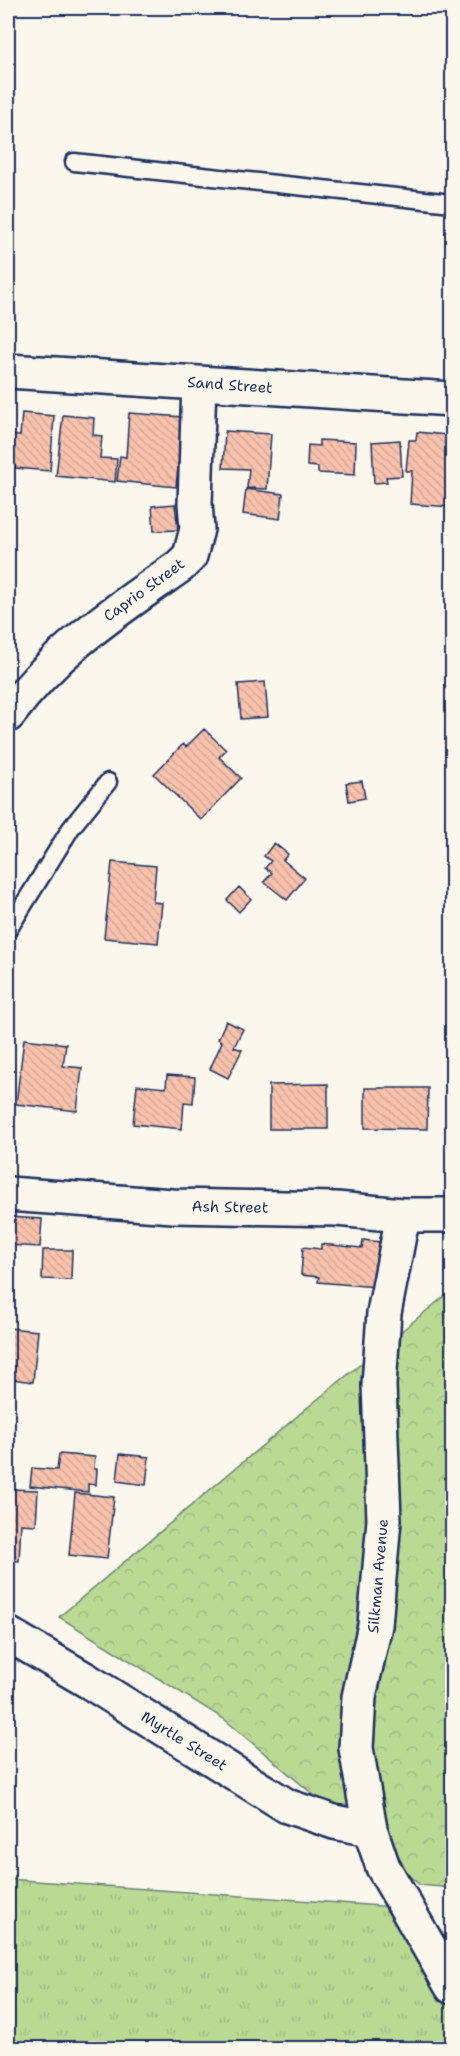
<svg xmlns="http://www.w3.org/2000/svg" width="460" height="2056" font-family="'Shantell Sans',sans-serif">
<defs>
<pattern id="forest-crowns" width="20" height="18" patternUnits="userSpaceOnUse" patternTransform="scale(1.5)"><rect width="20" height="18" fill="#bada93"/><path d="M2 6a3 3 0 1 1 6 0M12 15a3 3 0 1 1 6 0" fill="none" stroke="#9fbb81"/></pattern>
<pattern id="park-tufts" width="24" height="20" patternUnits="userSpaceOnUse" patternTransform="scale(1.5)"><rect width="24" height="20" fill="#bada93"/><path d="M3 7l-1-3M5 7V3M7 7l1-3M15 17l-1-3M17 17v-4M19 17l1-3" fill="none" stroke="#9fbb81"/></pattern>
<pattern id="building-back-hatch" width="6" height="6" patternUnits="userSpaceOnUse" patternTransform="scale(1.5)"><rect width="6" height="6" fill="#f8c2ac"/><path d="M-1 5l2 2M0 0l6 6M5-1l2 2" fill="none" stroke="#d4a796"/></pattern>
</defs>
<rect width="100%" height="100%" fill="#fbf7ec"/>
<filter id="ink" filterUnits="userSpaceOnUse"><feTurbulence type="fractalNoise" baseFrequency=".0167" numOctaves="2"/><feDisplacementMap in="SourceGraphic" scale="12" xChannelSelector="R" yChannelSelector="G"/><feConvolveMatrix kernelMatrix="1 2 1 2 8 2 1 2 1" color-interpolation-filters="sRGB"/></filter>
<g filter="url(#ink)">
<path fill="url(#forest-crowns)" stroke="#6a8478" stroke-width="1.5" d="M452,1290V1888L420,1885L224,1719L59,1617L308,1407Z"/>
<path fill="url(#park-tufts)" stroke="#6a8478" stroke-width="1.5" d="M8,1879L394,1907L452,2007V2048H8Z"/>
<path fill="url(#building-back-hatch)" stroke="#1b2f5e" stroke-width="1.5" d="M22,413L54,416L50,471L15,468V464H8V435L20,436Z
M129,413L183,417L176,487L117,481L120,456L126,457Z
M63,415L94,418L93,435L102,436L100,458L117,459L115,482L56,476Z
M225,431L271,434L267,489L247,488L249,469L223,468Z
M417,432L446,435L445,442L452,443V507L410,504L412,471H406L409,440H416Z
M319,440L356,442L355,475L318,473V467L307,466L308,445L319,446Z
M400,440L402,476L386,477L387,482L374,483L372,442Z
M246,489L283,494L280,519L243,514Z
M175,504L178,530L154,531L152,506Z
M265,682L268,717L241,719L238,684Z
M204,729L226,750L219,757L241,778L201,820L154,774L183,744L186,747Z
M362,781L365,798L349,801L346,783Z
M274,843L288,854L283,860L305,878L287,900L264,882L272,873L265,868L271,861L264,856Z
M112,862L156,866L153,902L162,903L158,943L104,938Z
M239,887L251,899L239,912L227,900Z
M226,1021L243,1029L234,1047L242,1050L228,1078L210,1069L222,1042L218,1039Z
M24,1039L66,1044L63,1066L82,1068L77,1111L16,1104Z
M167,1075L195,1077L193,1103L184,1102L182,1129L133,1124L137,1085L166,1088Z
M328,1084V1129H269V1085Z
M365,1088H428L427,1129L365,1128Z
M8,1217L42,1219L40,1247L8,1245Z
M363,1240L380,1242L376,1287L318,1282L319,1277L301,1275L303,1247L321,1249V1244L362,1248Z
M43,1250H72L71,1280L42,1279Z
M8,1328L38,1331L33,1382L12,1379L11,1388L8,1387Z
M59,1454L95,1457L94,1469H97L96,1485L88,1484V1492L30,1486L32,1468L57,1470Z
M120,1454L149,1457L146,1485L117,1481Z
M8,1489L38,1490L36,1525L21,1524L19,1561L8,1560Z
M75,1493L114,1497L107,1559L69,1555Z"/>
<g fill="none" stroke-linecap="round" stroke-linejoin="round">
<defs>
<path id="lane" d="M74,162L452,203
M8,930L71,828L108,782"/>
<path id="street" d="M8,371L452,399
M8,715C57,649 113,613 180,566L190,556L197,529L195,503L199,384
M8,1194L173,1206L336,1209L403,1215H452
M403,1215L384,1313L379,1385L384,1520L375,1625L359,1697L356,1748L370,1829L383,1867L452,1987
M8,1634L88,1681L287,1806L334,1822L370,1829"/>
</defs>
<use href="#lane" stroke="#1b2f5e" stroke-width="21"/>
<use href="#street" stroke="#1b2f5e" stroke-width="38"/>
<use href="#lane" stroke="#fbf7ec" stroke-width="16"/>
<use href="#street" stroke="#fbf7ec" stroke-width="33"/>
</g>
</g>
<g text-anchor="middle" stroke-width="5" stroke-linejoin="round" paint-order="stroke">
<g font-size="15" fill="#1b2f5e" stroke="#fbf7ec">
<text transform="translate(230 385) rotate(4)" y="5">Sand Street</text>
<text transform="translate(144 590) rotate(-36)" y="5">Caprio Street</text>
<text transform="translate(230 1207) rotate(1)" y="5">Ash Street</text>
<text transform="translate(378 1576) rotate(-85)" y="5">Silkman Avenue</text>
<text transform="translate(184 1741) rotate(32)" y="5">Myrtle Street</text>
</g>
</g>
<rect width="460" height="2056" fill="none" stroke="#fbf7ec" stroke-width="30"/>
<rect x="15" y="15" width="430" height="2026" fill="none" stroke="#1b2f5e" stroke-width="2" filter="url(#ink)"/>
</svg>
